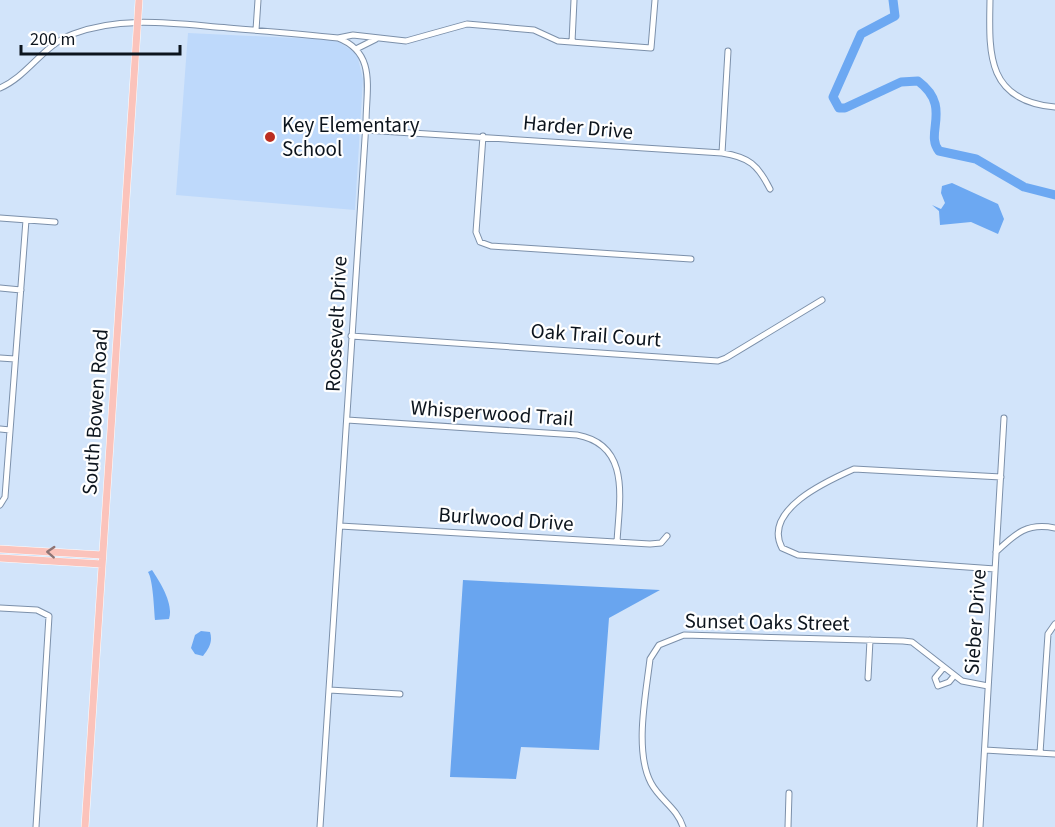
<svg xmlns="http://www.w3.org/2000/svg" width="1055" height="827" font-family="'Source Sans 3',sans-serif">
<rect width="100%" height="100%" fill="#d2e4fa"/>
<path fill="#bed9fb" d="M188,33L336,40L357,54L363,79L355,210L176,195Z"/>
<path fill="#69a5ef" d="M463,580L660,590L609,618L599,750L521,747L516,779L450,777Z"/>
<path fill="#6ca8f2" d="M952,183L998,204L1004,219L998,234L971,222L940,225L939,211L932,205L941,209L945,203L941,193L942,186Z
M152,570C160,582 174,604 169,619L155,620C154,608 153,580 148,572Z
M201,631L210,632C213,642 209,648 203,656L195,654L191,648L195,635Z"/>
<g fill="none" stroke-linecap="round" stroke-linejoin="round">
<path stroke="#6ca8f2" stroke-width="9" d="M893,0L895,16L861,34L833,97L839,108H845L901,82L918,81C953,107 924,133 939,151L976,159L1024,187L1055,195"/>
<defs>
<path id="minor" d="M990,0C989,53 986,101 1055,107
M256,30L258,0
M338,38L353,35L406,41L467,24L534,30L558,41L651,48L655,0
M572,42L574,0
M358,48L376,39
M0,88C28,76 43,45 73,34C122,15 177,24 228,28C265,31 302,34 338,38C377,53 366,89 366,123L320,827
M365,130L722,153C749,157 758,165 770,189
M483,136L476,232L480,242L491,246L691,259
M722,153L728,51
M0,218L55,222
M0,288L21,290
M351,336L718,361L726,358L822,300
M0,358L15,359
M347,420L577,435C632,445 619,501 617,542
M0,429L10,430
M0,505L5,497L26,220
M340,526L650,544L661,543L667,536
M996,552C1015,534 1027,522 1055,528
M995,569L798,555L782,548C762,510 827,481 854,469L1001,477
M0,608L37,610L49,616L36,827
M944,667L935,678L938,686L949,682L954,676
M868,678L870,640
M329,690L400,694
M985,750L1055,754
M1040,753L1048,634L1055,624
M683,827C677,808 660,800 651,783C634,751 646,694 650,659L659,645L684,635L903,641L912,642L962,681L988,686
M788,827L789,793
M980,827L1004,418"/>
<path id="major" d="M0,549L102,555
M0,558L102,564
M85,827L139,0"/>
</defs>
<use href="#minor" stroke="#7c90aa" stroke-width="7"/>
<use href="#major" stroke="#fff" stroke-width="8"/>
<use href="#minor" stroke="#fff" stroke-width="5"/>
<use href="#major" stroke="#fbc3bb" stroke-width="7"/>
</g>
<defs><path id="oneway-chevron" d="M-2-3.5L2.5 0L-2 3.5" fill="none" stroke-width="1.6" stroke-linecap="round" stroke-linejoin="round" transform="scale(1.5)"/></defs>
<use stroke="#8f7474" href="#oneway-chevron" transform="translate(51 552) rotate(-177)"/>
<circle fill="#bb2e21" stroke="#fff" stroke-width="2" cx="270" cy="137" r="6"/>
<g text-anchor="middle" stroke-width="4.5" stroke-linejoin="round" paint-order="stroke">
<g font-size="21" fill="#0c141d" stroke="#fff" text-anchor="start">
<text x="282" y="132">Key Elementary<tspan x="282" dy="24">School</tspan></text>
</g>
<g font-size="21" fill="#0c141d" stroke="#fff">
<text transform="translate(578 127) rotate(5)" y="7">Harder Drive</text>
<text transform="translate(336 324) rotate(-87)" y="7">Roosevelt Drive</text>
<text transform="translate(596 335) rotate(4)" y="7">Oak Trail Court</text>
<text transform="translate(95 412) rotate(-86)" y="7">South Bowen Road</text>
<text transform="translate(492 413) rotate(4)" y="7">Whisperwood Trail</text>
<text transform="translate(506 519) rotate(4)" y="7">Burlwood Drive</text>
<text transform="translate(767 622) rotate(1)" y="7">Sunset Oaks Street</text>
<text transform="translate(975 622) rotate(-86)" y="7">Sieber Drive</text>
</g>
</g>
<path d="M21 45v9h159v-9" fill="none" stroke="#0c141d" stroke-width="3"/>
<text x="30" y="45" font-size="18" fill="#0c141d" stroke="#ffffff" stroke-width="4.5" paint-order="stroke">200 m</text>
</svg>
